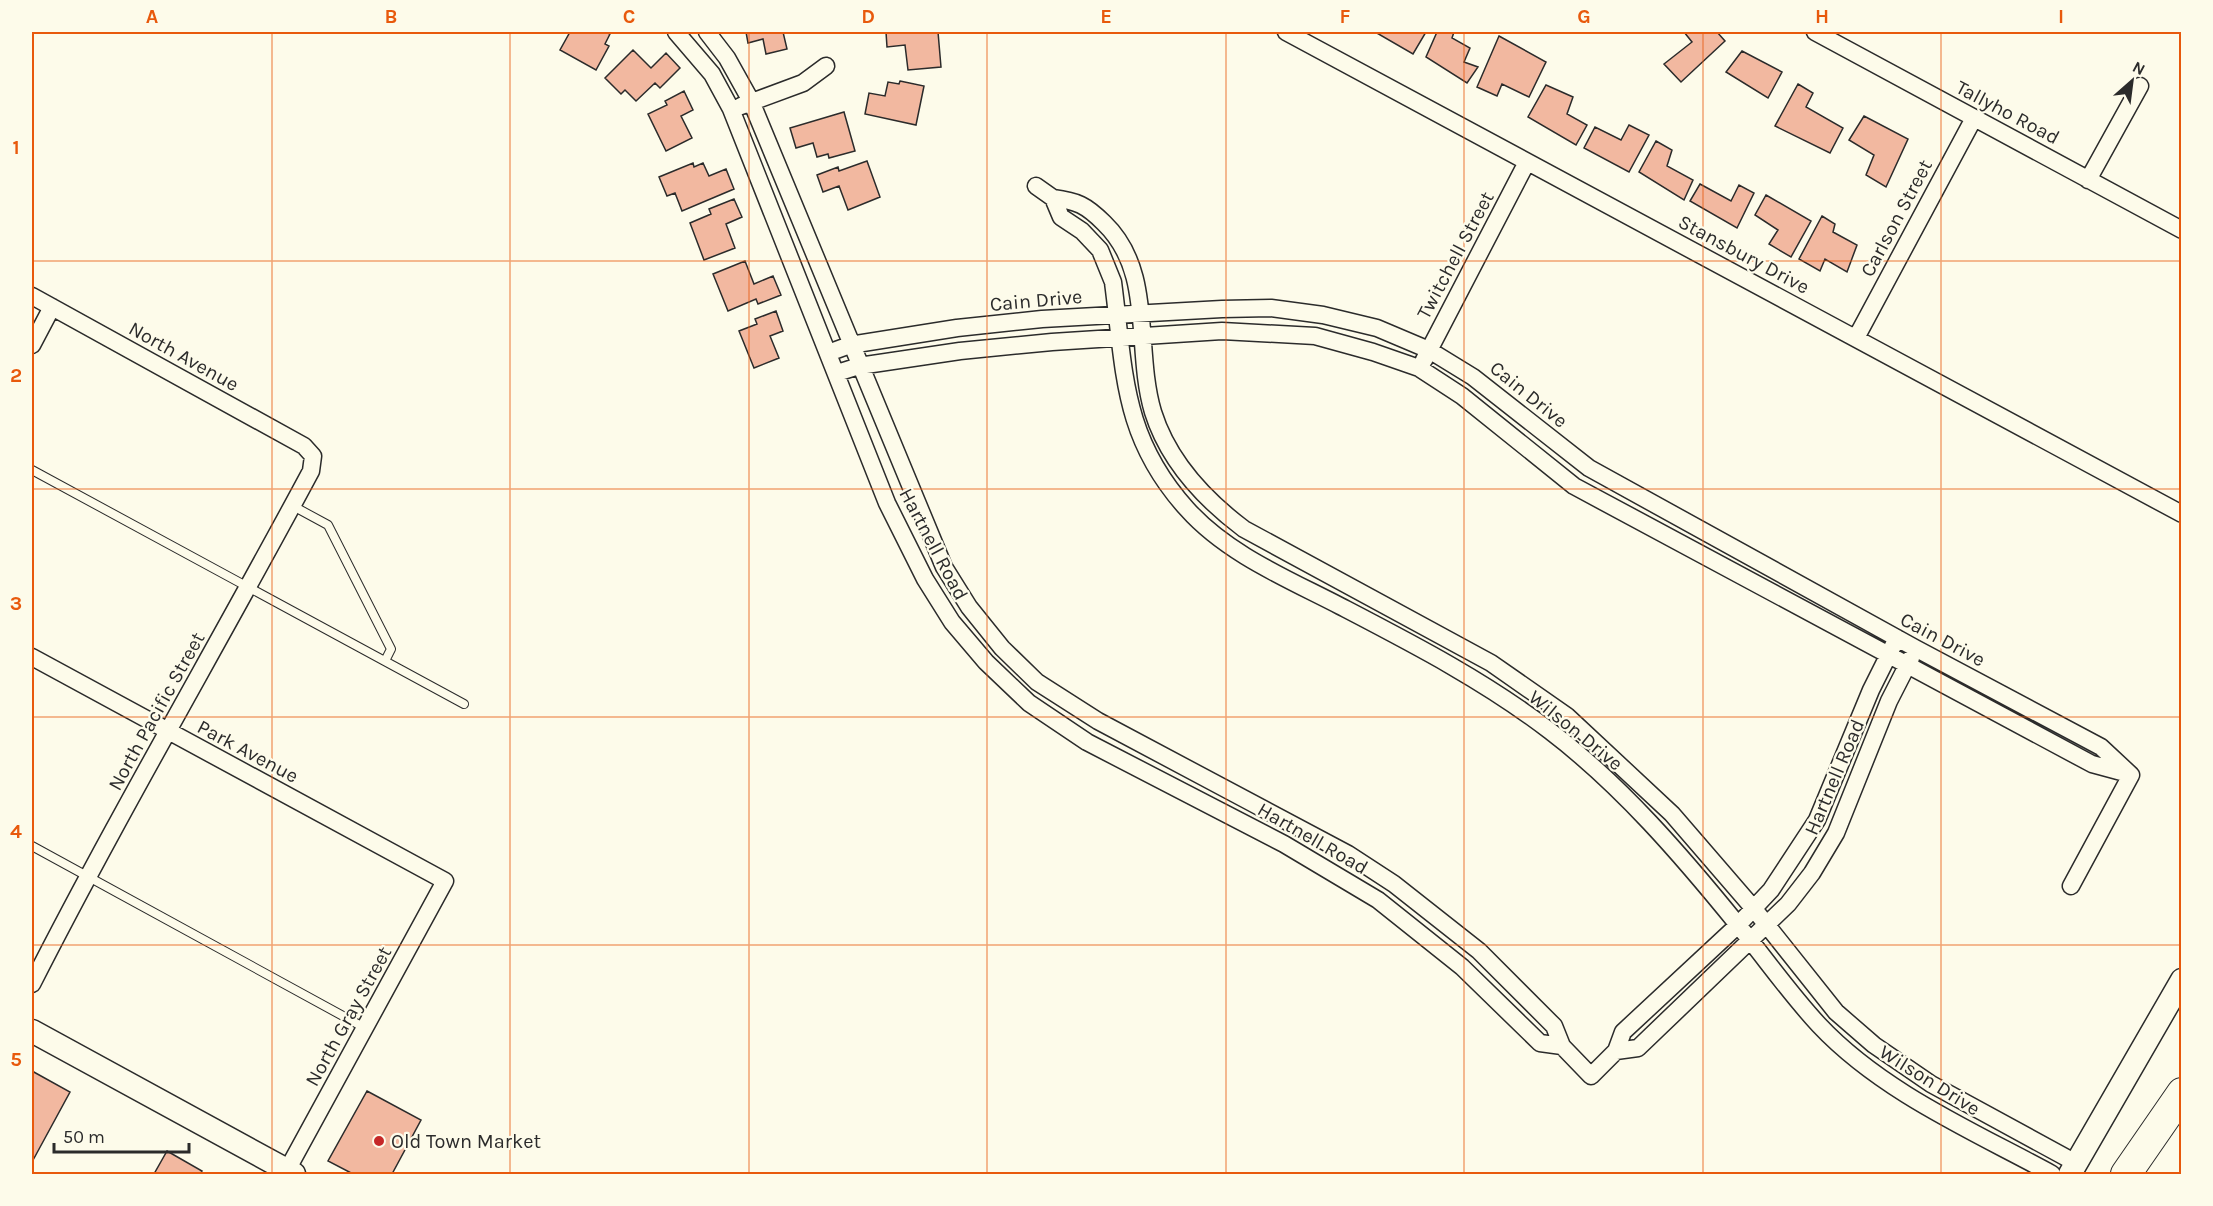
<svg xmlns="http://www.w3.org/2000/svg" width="2213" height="1206" font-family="Karla,sans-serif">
<rect width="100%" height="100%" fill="#fdfbea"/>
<path fill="#f2b8a0" stroke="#2b2b2b" stroke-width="1.5" d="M570,32H605L610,34L605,44L609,46L596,70L560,50Z
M741,32H783L787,49L766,54L763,39L748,43L746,32Z
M886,32H938L941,67L908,70L905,45L887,47Z
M1375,32H1426L1413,54Z
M1437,32H1454L1452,38L1470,48L1464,62L1478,67L1467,83L1426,57Z
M1684,32H1717L1725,41L1681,82L1664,64L1692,42Z
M1499,36L1546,62L1529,97L1502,84L1497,96L1477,87Z
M633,50L651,68L666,53L680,68L660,88L655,83L636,101L625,90L621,94L605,78Z
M1742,51L1782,72L1768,98L1726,72Z
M900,81L924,86L916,125L865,114L869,93L885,96L888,82L899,84Z
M1798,84L1813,93L1806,107L1843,128L1830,153L1775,126Z
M1546,85L1573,97L1567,114L1587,125L1576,145L1528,117Z
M684,91L693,110L681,116L692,138L666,151L648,114L667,105L665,101Z
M844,112L855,151L829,158L828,154L817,157L813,143L796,148L790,128Z
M1864,116L1908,139L1886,187L1866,175L1874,155L1849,140Z
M1629,125L1649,135L1629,172L1584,148L1595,127L1621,140Z
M1656,141L1672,150L1667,166L1693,180L1684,200L1639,172Z
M867,161L880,197L848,210L839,186L823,192L817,175L838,167L839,171Z
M693,163L694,167L703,163L709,176L726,169L734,189L682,211L675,193L667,196L659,177Z
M1700,184L1731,201L1739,185L1754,193L1737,228L1690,201Z
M1766,195L1811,221L1791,257L1769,244L1778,230L1755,215Z
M734,199L742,217L726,224L735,248L704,260L690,223L711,214L709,209Z
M1822,216L1835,224L1833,232L1857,245L1847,272L1825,259L1820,271L1799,259Z
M745,261L754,284L773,276L781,295L758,304L756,299L728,311L713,274Z
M776,311L783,331L770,336L779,358L754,368L739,331L757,324L755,319Z
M32,1071L70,1092L32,1162Z
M367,1091L421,1120L392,1174H353L328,1161Z
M167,1151L202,1171L200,1174H154Z"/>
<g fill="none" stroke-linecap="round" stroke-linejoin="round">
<defs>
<path id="lane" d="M32,470L464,704
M293,506L328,525L391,649L385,661
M32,846L365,1028"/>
<path id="street" d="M676,32L712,74L731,109L887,503L925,579L952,622L986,662L1029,703L1087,742L1284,844L1378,900L1462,967L1540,1043L1562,1046
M707,32L727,58L751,101L944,567L969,607L1002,648L1037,682L1098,721L1348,854L1394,884L1479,951L1554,1026L1562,1046L1591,1076L1616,1051L1623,1032L1738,925L1771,890L1817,820L1871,690L1897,638
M1286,32L2182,514
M1815,32L2182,230
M741,106L803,83L826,66
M2088,180L2140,86
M1036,186L1053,198L1061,217L1082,231L1100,250L1113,282C1125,373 1122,437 1187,509C1227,554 1288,579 1340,606C1413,644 1485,681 1550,731C1621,785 1682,856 1738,925C1765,958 1790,994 1819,1025C1882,1092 1973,1131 2052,1174
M1053,198C1077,201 1086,205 1104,223C1155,272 1134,348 1153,412C1168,460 1204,499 1244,529L1491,663L1567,716L1672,814L1754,909L1836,1012L1874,1045L1931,1084L2076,1163
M32,296L304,446L313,456L311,471C219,643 120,811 32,984
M1856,338L1974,118
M32,345L52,307
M828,353L850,345L957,328L1042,319L1222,309L1271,308L1323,315L1377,328L1429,350L1473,377L1589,468L1915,648L2101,747L2131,775
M1424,360L1527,162
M837,373L859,366L960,351L1052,342L1222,331L1315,336L1373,352L1419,368L1462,396L1574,486L2092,764L2129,774
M32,657L445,881L285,1174
M2071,886L2131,775
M1616,1051L1638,1048L1788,904L1812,873L1836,833L1889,701L1911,658"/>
<path id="secondary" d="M32,1031L294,1174
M2070,1174L2182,980"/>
<path id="highway" d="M2126,1174L2182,1093"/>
</defs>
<use href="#lane" stroke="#2b2b2b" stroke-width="10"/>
<use href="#street" stroke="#2b2b2b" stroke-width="19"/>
<use href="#secondary" stroke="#2b2b2b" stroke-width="25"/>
<use href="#highway" stroke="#2b2b2b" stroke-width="32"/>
<use href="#lane" stroke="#fdfbea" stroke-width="8"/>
<use href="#street" stroke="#fdfbea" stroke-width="16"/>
<use href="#secondary" stroke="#fdfbea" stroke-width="22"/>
<use href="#highway" stroke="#fdfbea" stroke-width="30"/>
</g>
<path fill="none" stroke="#e8590c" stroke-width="1.5" stroke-opacity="0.55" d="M272,32V1174M510,32V1174M749,32V1174M987,32V1174M1226,32V1174M1464,32V1174M1703,32V1174M1941,32V1174M32,261H2182M32,489H2182M32,717H2182M32,945H2182"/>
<circle fill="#c62828" stroke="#fdfbea" stroke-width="2" cx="379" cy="1141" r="6"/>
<g text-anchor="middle" stroke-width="4.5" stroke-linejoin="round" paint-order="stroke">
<g font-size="20" fill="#2b2b2b" stroke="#fdfbea">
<text transform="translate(2008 112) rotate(28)" y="7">Tallyho Road</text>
<text transform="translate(1896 218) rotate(-62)" y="7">Carlson Street</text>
<text transform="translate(1744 254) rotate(28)" y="7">Stansbury Drive</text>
<text transform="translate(1455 255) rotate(-62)" y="7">Twitchell Street</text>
<text transform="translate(1036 300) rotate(-5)" y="7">Cain Drive</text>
<text transform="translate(184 356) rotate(29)" y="7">North Avenue</text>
<text transform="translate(1529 394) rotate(39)" y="7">Cain Drive</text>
<text transform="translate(934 544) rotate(62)" y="7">Hartnell Road</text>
<text transform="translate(1943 639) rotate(28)" y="7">Cain Drive</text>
<text transform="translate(156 711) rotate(-61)" y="7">North Pacific Street</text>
<text transform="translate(1576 730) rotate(39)" y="7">Wilson Drive</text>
<text transform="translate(248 751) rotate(28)" y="7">Park Avenue</text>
<text transform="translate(1834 777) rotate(-67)" y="7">Hartnell Road</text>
<text transform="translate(1313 838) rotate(30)" y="7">Hartnell Road</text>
<text transform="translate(348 1016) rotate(-61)" y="7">North Gray Street</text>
<text transform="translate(1930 1080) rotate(32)" y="7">Wilson Drive</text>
</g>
<g font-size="20" fill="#2b2b2b" stroke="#fdfbea" text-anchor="start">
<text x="391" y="1148">Old Town Market</text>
</g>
</g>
<rect width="2213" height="1206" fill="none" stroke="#fdfbea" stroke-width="66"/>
<g transform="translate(2132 81) rotate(28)" stroke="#fdfbea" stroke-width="4.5" paint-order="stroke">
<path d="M0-4.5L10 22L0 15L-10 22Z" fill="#2b2b2b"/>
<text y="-9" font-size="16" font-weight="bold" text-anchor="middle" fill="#2b2b2b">N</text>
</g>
<path d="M54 1143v9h135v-9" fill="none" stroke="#2b2b2b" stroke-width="3"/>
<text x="63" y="1143" font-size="18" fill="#2b2b2b" stroke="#fdfbea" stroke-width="4.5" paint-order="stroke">50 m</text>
<rect x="33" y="33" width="2147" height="1140" fill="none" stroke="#e8590c" stroke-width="2"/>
<g font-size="20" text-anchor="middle" font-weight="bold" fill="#e8590c">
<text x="152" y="23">A</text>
<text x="391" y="23">B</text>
<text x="629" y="23">C</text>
<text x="868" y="23">D</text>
<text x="1106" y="23">E</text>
<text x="1345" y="23">F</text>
<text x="1584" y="23">G</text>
<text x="1822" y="23">H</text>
<text x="2061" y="23">I</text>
<text x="16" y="154">1</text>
<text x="16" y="382">2</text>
<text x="16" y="610">3</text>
<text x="16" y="838">4</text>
<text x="16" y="1066">5</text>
</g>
</svg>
